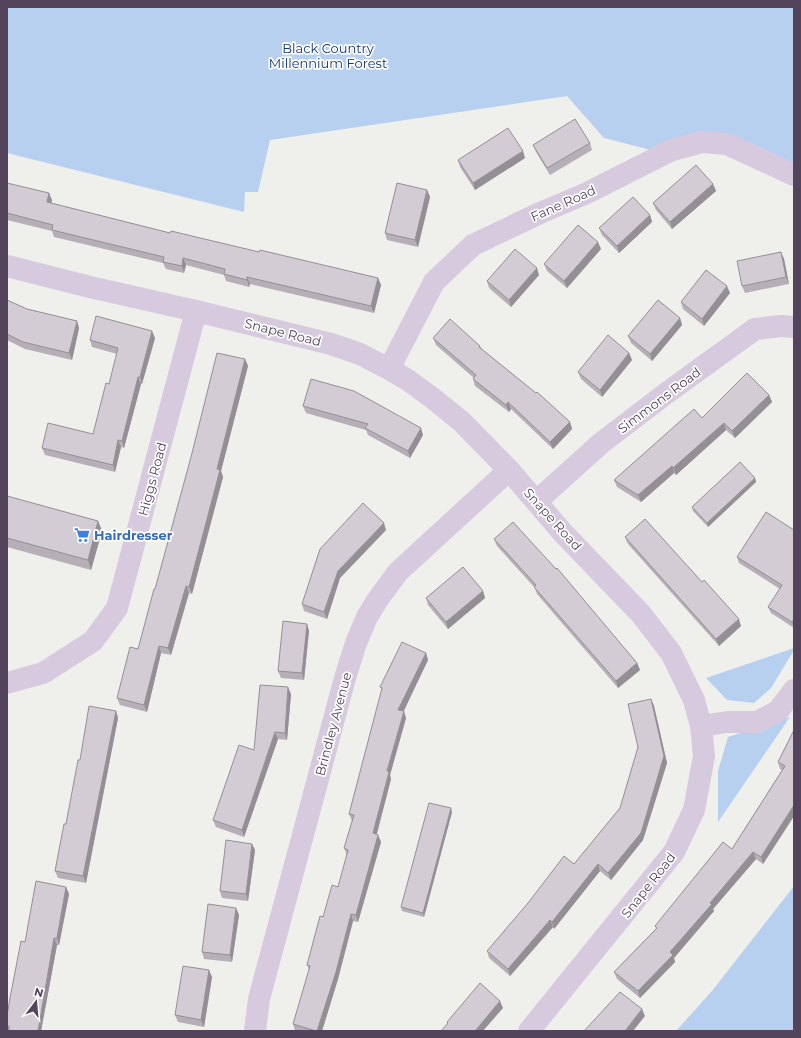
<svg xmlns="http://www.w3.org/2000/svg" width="801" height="1038" font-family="Montserrat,sans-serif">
<rect width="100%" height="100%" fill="#efefec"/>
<path fill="#b7d0f0" d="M7,7H794V168L719,133L651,150L604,138L567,96L270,140L258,192H245L244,212L7,153Z
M794,648V650L771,688L754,703L727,700L706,678Z
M790,717L718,822V771L728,737Z
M794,886V1031H676L712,991Z"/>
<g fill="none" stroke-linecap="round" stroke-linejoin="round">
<path stroke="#d7cade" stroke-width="22" d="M7,266L90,287L196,311L331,344L360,354L389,369L408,380L435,400L462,422L509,470L563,533L641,614L671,653L694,700L701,726L704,756L694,810L674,852L529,1031
M389,369L434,282L473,245L540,213L587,193L672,150L702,142L727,144L794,175
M537,501L600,444L668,392L755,329L781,326L794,327
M7,683L43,673L93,641L117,608L196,311
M701,726L727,722H757L778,711L794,690
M255,1031L259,999L345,678L356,643L367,617L378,599L398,572L509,470"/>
</g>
<path fill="#b6afb7" d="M590,143L592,150L550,175L536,152L533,145Z
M525,158L475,190L460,167L458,160Z
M7,183L52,200L51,203L170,233L378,278L381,285L374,313L250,284L249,287L226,281L224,275L186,265L184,273L166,269L163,263L54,237L52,231L7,220Z
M713,184L716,191L672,229L656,210L653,203Z
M427,190L430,197L418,247L387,240L385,233Z
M650,215L652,222L619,253L602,235L599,228Z
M601,249L567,288L547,271L544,264Z
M781,252L784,259L789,284L745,293L742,286Z
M539,275L511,307L489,288L487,281Z
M730,293L704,326L683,309L681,302Z
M7,300L27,309L77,321L79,328L72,360L25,349L7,340Z
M680,318L682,325L652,361L631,343L628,336Z
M155,338L142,384H141L124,448L121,447L115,472L45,455L42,448L93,434L109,384L117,354L92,347L90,340Z
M433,338L480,346L482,349L570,422L572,429L553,449L511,409L509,412L475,386L473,379L474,378L436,345Z
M629,353L632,360L602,397L581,379L578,372Z
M245,359L248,366L221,471L223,477L192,594L189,593L171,655L161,653L147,712L120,705L117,698L138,649L155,589Z
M769,395L772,402L735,438L726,430L676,475L674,473L641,502L617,487L614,480L702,418Z
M303,406L423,435L410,458L368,435L366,430L306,413Z
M755,478L756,482L708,527L693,511L692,507Z
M7,496L98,521L102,531L91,570L7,547Z
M386,530L340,578L327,619L304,611L302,604Z
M794,530V628L771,613L768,607L780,589L739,563L737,557Z
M625,537L741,626L719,646L628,544Z
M494,539L637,663L640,670L618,688L537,594L535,588L497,546Z
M483,591L485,598L448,629L428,605L426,598Z
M307,624L309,631L304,680L281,678L278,671Z
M426,653L428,660L403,711L406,718L390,775L391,779L377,834L378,835L381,842L358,922L353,921L338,979L322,1031H295L293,1024L309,970L307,965L323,917L338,887L347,855L344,848L352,821L349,814L382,690L380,687Z
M291,694L287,740L278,739L244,837L216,827L213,820L254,750Z
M651,699L654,706L667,763L643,840L611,880L600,871L554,929L553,927L510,976L489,958L487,951L574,864L620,808L638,747Z
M116,711L118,718L86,883L58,878L55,871L66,824L80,760Z
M794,730V816L763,864L756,859L713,909L714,911L674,958L675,962L640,998L617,979L614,972L656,929L655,926L732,849L782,770L780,769L778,762Z
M452,812L424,917L402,911L401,907Z
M252,844L255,850L248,901L222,898L220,891Z
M66,887L69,894L59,945H57L41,1031H8L7,1016L25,942Z
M236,908L239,915L232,962L204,959L202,952Z
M212,977L204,1027L178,1022L175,1015Z"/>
<path fill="#948f95" d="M523,151L525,158L475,190L473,183Z
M713,184L716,191L672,229L670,222Z
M427,190L430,197L418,247L415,240Z
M49,193L52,200L50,209L47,202Z
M650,215L652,222L619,253L617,246Z
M598,242L601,249L567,288L564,281Z
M781,252L784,259L789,284L786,277Z
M183,258L186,265L184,273L182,266Z
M537,268L539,275L511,307L509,300Z
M247,277L250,284L249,287L247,280Z
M378,278L381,285L374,313L371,306Z
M727,286L730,293L704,326L702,319Z
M680,318L682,325L652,361L650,354Z
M77,321L79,328L72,360L69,353Z
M152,331L155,338L142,384L140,377Z
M629,353L632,360L602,397L600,390Z
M245,359L248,366L221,471L223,477L192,594L189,587L217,469Z
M138,377L141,384L124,448L122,441Z
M769,395L772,402L735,438L732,431Z
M508,402L511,409L509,412L506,405Z
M570,422L572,429L553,449L550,442Z
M724,423L726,430L676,475L673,468Z
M421,428L423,435L410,458L408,451Z
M118,440L121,447L115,472L113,465Z
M672,466L674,473L641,502L638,495Z
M755,478L756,482L708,527L707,523Z
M98,521L102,531L91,570L88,560Z
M384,523L386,530L340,578L327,619L324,612L338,571Z
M186,586L189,593L171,655L168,648Z
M483,591L485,598L448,629L446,622Z
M739,619L741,626L719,646L716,639Z
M794,619V627L792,622Z
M307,624L309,631L304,680L302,673Z
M159,646L161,653L147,712L144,705Z
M426,653L428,660L401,717L398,710Z
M637,663L640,670L618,688L616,681Z
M288,687L291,694L287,740L285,733Z
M651,699L654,706L667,763L643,840L611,880L608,873Z
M116,711L118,718L86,883L83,876Z
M404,711L406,718L390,775L391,779L375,840L373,833L387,771Z
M275,732L278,739L244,837L242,830Z
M794,805V816L763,864L761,857Z
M451,808L452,812L424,917L423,913Z
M378,835L381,842L358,922L356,915Z
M252,844L255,850L248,901L246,894Z
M753,852L756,859L713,909L714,911L674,958L675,962L640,998L638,991L710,903Z
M598,864L600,871L554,929L552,922Z
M66,887L69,894L59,945L57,938Z
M236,908L239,915L232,962L230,955Z
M351,914L353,921L338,979L322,1031H317Z
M550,920L553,927L510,976L508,969Z
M54,938L57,945L41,1031H38Z
M209,970L212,977L204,1027L201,1020Z
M500,1001L503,1008L483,1031H475Z
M642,1009L645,1016L633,1031H625Z"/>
<path fill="#d4ccd5" stroke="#948f95" d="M575,119L590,143L547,168L533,145Z
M508,128L523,151L473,183L458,160Z
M696,165L713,184L670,222L653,203Z
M7,183L49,193L47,202L170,233L171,231L259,252L260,250L378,278L371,306L247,277V280L224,274L225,269L183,258L182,266L163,262L164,257L52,230L53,225L7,213Z
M397,183L427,190L415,240L385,233Z
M633,197L650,215L617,246L599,228Z
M578,225L598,242L564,281L544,264Z
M515,249L537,268L509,300L487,281Z
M781,252L786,277L742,286L737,261Z
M706,270L727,286L702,319L681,302Z
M7,300L27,309L77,321L69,353L23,342L7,334Z
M658,300L680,318L650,354L628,336Z
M96,316L152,331L140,377H138L122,441L118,440L113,465L42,448L48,423L93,434L106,383L109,384L118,348L90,340Z
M450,319L480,346L479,347L536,393L537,392L570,422L550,442L508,402L506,405L473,379L476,375L433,338Z
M608,335L629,353L600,390L578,372Z
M217,353L245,359L217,469L220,470L189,587L186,586L168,648L159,646L144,705L117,698L130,647L138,649L154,589H155L191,457Z
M747,373L769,395L732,431L724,423L673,468L672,466L638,495L614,480L694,409L702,418Z
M311,379L354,391L421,428L408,451L365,428L368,424L303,406Z
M740,462L755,478L707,523L692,507Z
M7,496L98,521L88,560L7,538Z
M363,503L384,523L338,571L324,612L302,604L320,549Z
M766,512L794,530V619L792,622L768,607L782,585L737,557Z
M645,519L702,582L704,580L739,619L716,639L625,537Z
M513,522L556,569L557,568L637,663L616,681L534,587L536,585L494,539Z
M463,567L483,591L446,622L426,598Z
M283,621L307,624L302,673L278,671Z
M402,642L426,653L398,710L404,711L387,771L389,772L373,833L378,835L356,915L351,914L336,972L317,1031H316L293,1024L310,966L307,965L320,916L323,917L332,885L338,887L348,850L344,848L354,815L349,814L382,688L380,687Z
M260,685L288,687L285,733L275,732L242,830L213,820L239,745L254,750Z
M651,699L664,756L641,833L608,873L598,864L552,922L550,920L508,969L487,951L528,903L564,856L574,864L620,808L638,747L628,704Z
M89,706L116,711L83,876L55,871L64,824H66L78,760H80Z
M794,730V805L761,857L753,852L710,903L712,904L670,952L673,955L638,991L614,972L657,928L655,926L723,842L732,849L785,766L778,762Z
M429,803L451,808L423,913L401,907Z
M226,840L252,844L246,894L220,891Z
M36,881L66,887L57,938H54L38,1031H9V1026H7V1016L10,998L21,941L25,942Z
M208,904L236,908L230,955L202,952Z
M183,966L209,970L201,1020L175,1015Z
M480,983L500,1001L475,1031H441L448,1023L447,1022Z
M620,992L642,1009L625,1031H584Z"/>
<defs>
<symbol id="supermarket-bare" viewBox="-9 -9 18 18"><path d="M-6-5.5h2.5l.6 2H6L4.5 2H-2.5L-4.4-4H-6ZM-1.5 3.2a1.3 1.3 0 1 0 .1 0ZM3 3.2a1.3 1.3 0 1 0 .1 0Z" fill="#3f7fe0" stroke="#fff" stroke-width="2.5" paint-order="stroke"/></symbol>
</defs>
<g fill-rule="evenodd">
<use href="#supermarket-bare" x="71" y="524" width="22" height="22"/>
</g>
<g text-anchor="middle" stroke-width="3.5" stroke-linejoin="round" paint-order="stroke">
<g font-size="13" fill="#12357e" stroke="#fff">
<text x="328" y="53">Black Country<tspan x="328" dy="15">Millennium Forest</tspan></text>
</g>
<g font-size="13" fill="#53445b" stroke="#fff">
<text transform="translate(563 203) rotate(-24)" y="5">Fane Road</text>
<text transform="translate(283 332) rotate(14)" y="5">Snape Road</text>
<text transform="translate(659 400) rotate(-37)" y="5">Simmons Road</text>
<text transform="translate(152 479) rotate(-75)" y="5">Higgs Road</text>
<text transform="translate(553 519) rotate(48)" y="5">Snape Road</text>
<text transform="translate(333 724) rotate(-75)" y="5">Brindley Avenue</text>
<text transform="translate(648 885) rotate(-52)" y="5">Snape Road</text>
</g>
<g font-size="13" font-weight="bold" fill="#366cbe" stroke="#fff" text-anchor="start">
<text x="94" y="540">Hairdresser</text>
</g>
</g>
<rect width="801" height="1038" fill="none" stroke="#53445b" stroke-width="16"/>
<g transform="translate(36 1002) rotate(16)" stroke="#ffffff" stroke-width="3" paint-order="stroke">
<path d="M0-3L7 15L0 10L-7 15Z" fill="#53445b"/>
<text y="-6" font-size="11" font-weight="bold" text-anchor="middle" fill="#53445b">N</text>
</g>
</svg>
